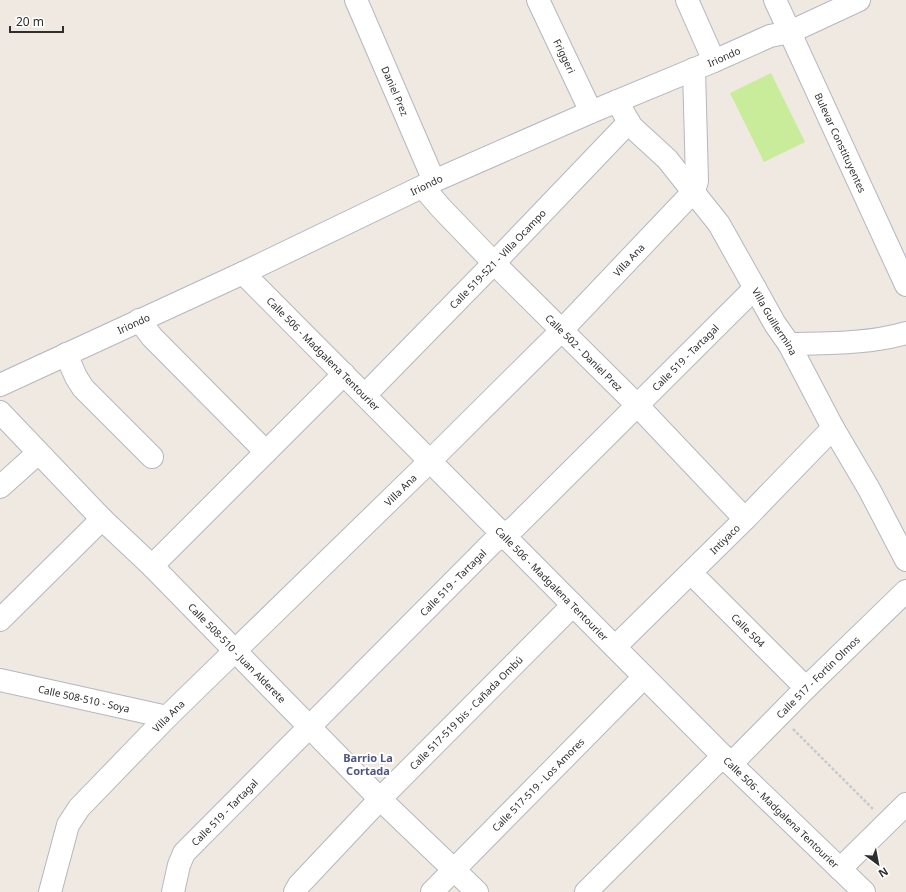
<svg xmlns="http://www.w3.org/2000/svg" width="906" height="892" font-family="'Noto Sans',sans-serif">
<rect width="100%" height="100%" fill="#efe9e1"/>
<path fill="#c9ec9a" d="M771,73L805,142L764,162L730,93Z"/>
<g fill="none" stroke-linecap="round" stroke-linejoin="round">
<defs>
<g id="minor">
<path id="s1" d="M356,0L434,181"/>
<path id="s2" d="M538,0L591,112"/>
<path d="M687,0L714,61"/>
<path id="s3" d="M775,0L906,285"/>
<path id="s4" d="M617,101L631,126L667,159L719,224L775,324L789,344L833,428L869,489L906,560"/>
<path id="s5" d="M423,187L441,208L494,263L638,406L745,519"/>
<path id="s6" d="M243,273L731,764L864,892"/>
<path d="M139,320L152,337L266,452"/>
<path d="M789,344C829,343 868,344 906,333"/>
<path d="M66,354L76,377L83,388L152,457"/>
<path id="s7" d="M0,385L243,273L434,181L591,112L714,61L770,36L790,32L859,0"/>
<path id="s8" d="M365,395L494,263L629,122"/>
<path id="s9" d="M0,412L102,519L152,566L380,799L477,892"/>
<path d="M0,487L38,453"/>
<path d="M152,566L344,374"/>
<path id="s10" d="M691,573L806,688"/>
<path d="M0,620L102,519"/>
<path id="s11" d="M615,647L745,519L833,428"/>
<path id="s12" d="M0,680L167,717"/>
<path id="s13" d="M731,764L806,688L906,591"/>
<path d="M840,869L906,804"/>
<path id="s14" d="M50,892L68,825L79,808L167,717L430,461L562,330L694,191L697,181L694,69"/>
<path id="s15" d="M173,892L179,865L184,853L492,543L515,527L755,288"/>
<path id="s16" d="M295,892L299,885L380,799L573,605"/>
<path id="s17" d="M432,892L644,677"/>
<path d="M586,892L723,756"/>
</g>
</defs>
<use href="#minor" stroke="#b4b7c1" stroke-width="24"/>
<path stroke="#c9c9c9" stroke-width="2.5" stroke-dasharray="3 2" stroke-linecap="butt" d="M793,729L873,809"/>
<use href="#minor" stroke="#fff" stroke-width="22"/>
</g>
<g text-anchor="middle" stroke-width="4" stroke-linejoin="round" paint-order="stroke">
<g font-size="10" fill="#2e2e2e" stroke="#fff">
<text dy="4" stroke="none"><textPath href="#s2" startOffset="62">Friggeri</textPath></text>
<text dy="4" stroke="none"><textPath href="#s7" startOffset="795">Iriondo</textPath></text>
<text dy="4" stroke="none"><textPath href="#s1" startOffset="99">Daniel Prez</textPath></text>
<text dy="4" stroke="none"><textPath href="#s3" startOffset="157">Bulevar Constituyentes</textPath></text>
<text dy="4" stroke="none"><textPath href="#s7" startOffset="471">Iriondo</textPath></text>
<text dy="4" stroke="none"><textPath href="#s8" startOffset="190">Calle 519-521 - Villa Ocampo</textPath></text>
<text dy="4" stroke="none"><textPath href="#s14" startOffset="866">Villa Ana</textPath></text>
<text dy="4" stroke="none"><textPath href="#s4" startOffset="273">Villa Guillermina</textPath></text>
<text dy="4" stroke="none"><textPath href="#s7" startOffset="147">Iriondo</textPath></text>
<text dy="4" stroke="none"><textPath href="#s5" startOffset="231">Calle 502 - Daniel Prez</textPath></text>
<text dy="4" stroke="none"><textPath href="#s6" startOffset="114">Calle 506 - Madgalena Tentourier</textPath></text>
<text dy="4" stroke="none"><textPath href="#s15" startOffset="746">Calle 519 - Tartagal</textPath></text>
<text dy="4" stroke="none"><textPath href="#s14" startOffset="542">Villa Ana</textPath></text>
<text dy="4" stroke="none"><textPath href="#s11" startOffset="154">Intiyaco</textPath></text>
<text dy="4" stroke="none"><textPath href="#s15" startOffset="422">Calle 519 - Tartagal</textPath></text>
<text dy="4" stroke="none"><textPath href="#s6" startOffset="438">Calle 506 - Madgalena Tentourier</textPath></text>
<text dy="4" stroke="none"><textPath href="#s10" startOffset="81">Calle 504</textPath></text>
<text dy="4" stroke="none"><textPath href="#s9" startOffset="338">Calle 508-510 - Juan Alderete</textPath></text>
<text dy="4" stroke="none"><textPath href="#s13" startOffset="123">Calle 517 - Fortin Olmos</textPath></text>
<text dy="4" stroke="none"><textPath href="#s12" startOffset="86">Calle 508-510 - Soya</textPath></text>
<text dy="4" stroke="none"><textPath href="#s16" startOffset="248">Calle 517-519 bis - Cañada Ombú</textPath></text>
<text dy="4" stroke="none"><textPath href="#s14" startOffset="218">Villa Ana</textPath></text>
<text dy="4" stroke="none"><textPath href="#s17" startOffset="151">Calle 517-519 - Los Amores</textPath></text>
<text dy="4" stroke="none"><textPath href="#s15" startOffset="98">Calle 519 - Tartagal</textPath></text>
<text dy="4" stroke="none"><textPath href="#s6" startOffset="762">Calle 506 - Madgalena Tentourier</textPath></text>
</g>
<g font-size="11" font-weight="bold" fill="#4d5680" stroke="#fff">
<text x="368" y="762">Barrio La<tspan x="368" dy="13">Cortada</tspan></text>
</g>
</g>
<g transform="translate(878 864) rotate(148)" stroke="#ffffff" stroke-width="3" paint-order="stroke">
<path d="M0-3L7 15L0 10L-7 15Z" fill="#2e2e2e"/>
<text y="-6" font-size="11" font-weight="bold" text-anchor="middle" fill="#2e2e2e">N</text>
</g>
<path d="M10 26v6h53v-6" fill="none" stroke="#2e2e2e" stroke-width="2"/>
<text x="16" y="26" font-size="12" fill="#2e2e2e" stroke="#ffffff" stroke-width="3" paint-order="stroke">20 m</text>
</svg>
